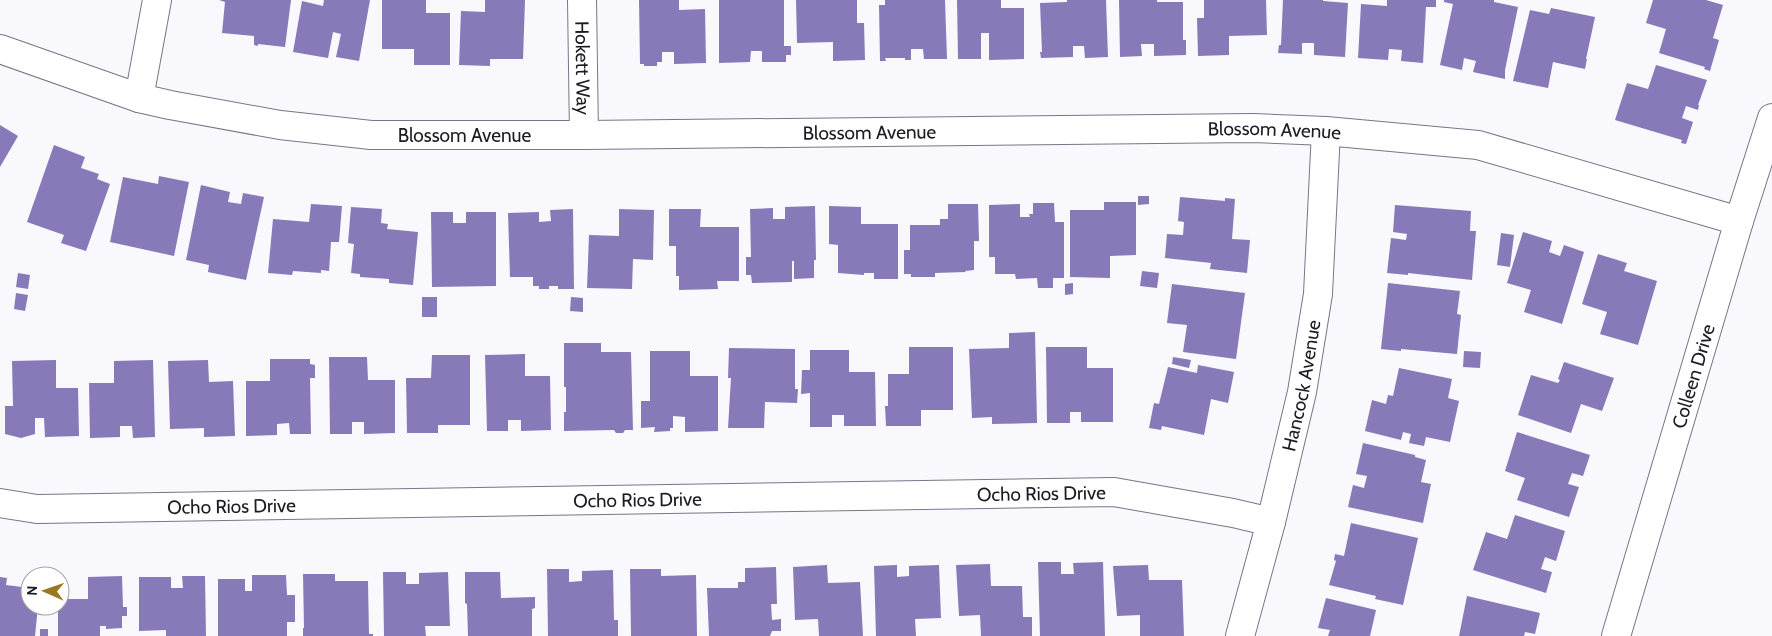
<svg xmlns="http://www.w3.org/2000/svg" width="1772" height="636" font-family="Cabin,sans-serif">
<rect width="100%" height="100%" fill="#f9f8fc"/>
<path fill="#8879b8" d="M219,0H291L285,47L258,44V46L254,45V36L222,33L225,2Z
M324,0H370L359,61L336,57L341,34L333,32L328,58L293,52L302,1L323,6Z
M382,0H426V13H450V65H414V49H382Z
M485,0H525L523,59H490V66L459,65L461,11L485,12Z
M639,0H679V10L705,9L706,63L674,64V52H662V62H657V66H644V64H640Z
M719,0H784V46H791V55H786V62H762V51H751L750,62L719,63Z
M796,0H857V23H864L865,60L833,61V42L797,43Z
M885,0H945L947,59H924L923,49H911V60H905V58H885L886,61H880L879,5H885Z
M957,0H1001V8H1024V59L989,60V33H981V59H958Z
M1067,0H1106L1108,57L1085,58L1084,46H1073V57L1041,58L1040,52H1042L1040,3L1067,2Z
M1119,0H1157V2H1183V40H1186V55L1154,56V44H1141L1142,56L1120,57Z
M1204,0H1266L1267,35L1229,36V55L1198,56L1197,18H1204Z
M1283,0H1323V1L1348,3L1345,57L1314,55V43H1302V54L1278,53L1279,45H1281Z
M1387,0H1436V7H1426L1423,63L1401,61L1402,50L1389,49L1388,60L1358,58L1361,4L1387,6Z
M1444,0H1494V2L1518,7L1505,70V79L1473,72L1476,61L1464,58L1462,70L1440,65L1453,4L1444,2Z
M1653,0H1706L1723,5L1713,38L1719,40L1710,71L1704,69L1705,67L1659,53L1666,29L1646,23Z
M1551,8L1595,17L1586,59H1587L1585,69L1553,62L1548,88L1513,81L1530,10L1549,14Z
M1656,65L1707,80L1698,105H1699L1698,110L1686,106L1682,118L1693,122L1686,144L1681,143L1682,140L1615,120L1627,83L1648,89Z
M0,125L18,136L0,167Z
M54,145L85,157L81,168L99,174L97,179L110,184L86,251L61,243L64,235L27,222Z
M159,176L189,182L174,256L110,242L123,177L158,184Z
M201,185L230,192L228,202L241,204L243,193L264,197L246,280L208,272L209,265L186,260Z
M1138,196H1149V204L1138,205Z
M1180,197L1225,201V198L1235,199L1232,239L1250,240L1247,273L1210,269L1211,263L1165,258L1167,234L1183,235L1184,222L1178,221Z
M1104,202H1136V255L1110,256V278L1070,277V210H1104Z
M1033,203H1054L1055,222H1064V278H1053V288H1038L1037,278L1016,279L1015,274H995V257H989V205L1020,204V217H1030L1029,214H1033Z
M311,204L342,206L339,242H331L329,271L321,270V273L293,271L292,275L268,273L273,219L309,222Z
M948,204H978L979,241H974V270L965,271L966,272L935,273V277H911V274H904V250H910V225H940V219H948Z
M1395,205L1471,211L1470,231H1476L1472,280L1408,273V275L1387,273L1391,238L1406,240L1407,234L1393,232Z
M815,206L816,260H814V278L794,279V261H792V282L752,283L751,275H746V257H751L750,209L773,208V219H785V207Z
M829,206L861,207V224H898V279H874V273H864V275L838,273V245L829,244Z
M351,207L382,209L381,223L388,224L387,229L418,232L413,285L389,283V279L360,277V274L351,273L354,244L348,243Z
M573,209L574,289H558V286H549V289H539V286H533V277H510L508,213L539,212V222L551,221L550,210Z
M619,209L654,210L653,260L633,259L632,289L587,288L589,235L619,236Z
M669,209H701L700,227H739V281H717L718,289L679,290V276H676V246H669Z
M431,212H453V223H466V212H496V286L432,287Z
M1523,232L1552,241L1549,252L1560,256L1564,245L1584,252L1562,324L1524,312L1531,290L1507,283Z
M1501,233L1514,235L1510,267L1497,265Z
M1598,254L1627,263L1624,271L1657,281L1638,345L1600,334L1607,312L1582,304Z
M1142,271L1159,273L1157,288L1140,286Z
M18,273L30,275L28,289L16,287Z
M1073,283V294L1065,295V284Z
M1388,283L1460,291L1457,314L1461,315L1457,354L1401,349V351L1381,349Z
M1172,284L1245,293L1236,359L1183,352L1187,325L1167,323Z
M16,293L28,295L25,311L14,309Z
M422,297H437V317H422Z
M571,297L583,298V312L570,311Z
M1035,332L1037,423L992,424V417L972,418L969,349L1009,348V333Z
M564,343H601V352H631L633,430H625L623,433H616L614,430L564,431V412H566V387H564Z
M909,347H953V410H921V426H886L885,406H888V374H909Z
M1046,347H1087V368H1113V422H1081V412H1070V423H1047Z
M729,348L795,349V389H798L797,403L765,402L764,428H728L731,378H728Z
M810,350H849V372H875L876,426H844V415H832V427H810V393L801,394L802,370H810Z
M650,351H690V376H718V431L685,432V417L673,416V428H670V431L654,432L655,427L641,428V401H650Z
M1464,351L1481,352L1480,368L1463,367Z
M525,354V376H550L551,430L521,431V420H508V431H487L485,355Z
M432,355H470V425H438V433H407L406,378H431Z
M329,357H367L368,380H395V433L364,434V422H352V434H330Z
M1173,357L1191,360L1189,368L1172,364Z
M270,359H310V364L315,365V378H310L311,434H290L289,423L277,424V435L246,436V381H270Z
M56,360V388H78L79,436L45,437L44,418H35V434L21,438L5,434V406H13L12,361Z
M153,360L155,437L133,438L132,426H120V437L90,438L89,383H114V361Z
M208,360L209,382L233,381L235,436L204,437V428L170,429L168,361Z
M1564,362L1614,378L1602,411L1581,404L1571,433L1518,415L1531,375L1558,383L1560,380L1558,379Z
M1198,365L1234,372L1228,403L1211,399L1204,435L1162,426L1161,430L1149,428L1154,403L1159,404L1168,367L1197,373Z
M1399,368L1452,379L1448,398L1459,401L1450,442L1426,437L1424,446L1409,443L1411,434L1403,432L1401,440L1365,431L1372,400L1386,404L1388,395L1393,396Z
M1517,432L1590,455L1583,476L1572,473L1568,484L1579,487L1569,517L1517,500L1525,478L1505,471Z
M1363,443L1415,455V457L1426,460L1421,482L1431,484L1423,523L1348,507L1353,485L1364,488L1367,476L1356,474Z
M1515,515L1565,531L1556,561L1545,557L1541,569L1552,572L1546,593L1473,570L1486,532L1507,539Z
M1351,523L1418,538L1403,605L1375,599L1376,596L1329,585L1336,561L1334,560L1335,554L1344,556Z
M1038,562H1061V574H1074L1073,563L1103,562L1105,636H1040Z
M990,564L991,586H1022L1023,617H1032V636H981L980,615L959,616L956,565Z
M827,565L828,583L860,582L863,636H819L818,619L795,620L793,567Z
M897,565V577L909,576V566L939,565L941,618L915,619L916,636H876L874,566Z
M1148,565L1149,580H1182L1184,636H1140V615L1117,616L1113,566Z
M776,567L777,604H771L772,620L781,619V631H772L770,636H709L707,588H738V582H745V568Z
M547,569H569V582L582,581V571L613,570L614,620H618V636H548Z
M630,569H661V576L696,575L697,636H631Z
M383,572H406V584H419V573L448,572L450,626H425L426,636H384Z
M465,572H500L501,598L535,597V608L532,609V636H468L467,604L465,603Z
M303,574H335V581H368L369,634H373V636H303V628H304Z
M252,575H286L287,595H295V622H287V636H218V579H245V591H252Z
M122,576L123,607H127V616H122V628L106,629V626H100V636H58V606H60V599H88V577Z
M182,576H205L206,636H166V630L139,631V577H171V588H183Z
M0,577L7,578L6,585L30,588V606H38L35,636H0Z
M1467,596L1540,613L1535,634L1525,632L1524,636H1459Z
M1326,598L1376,610L1370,636H1328L1330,630L1318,628Z
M40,629H48V636H40Z"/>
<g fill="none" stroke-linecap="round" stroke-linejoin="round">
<defs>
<g id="minor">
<path id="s1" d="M582,0L584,135"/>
<path id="s2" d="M0,49L139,98L170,105L280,125L371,135H584L1253,128L1326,131L1478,145L1739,221"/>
<path d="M139,98L157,0"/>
<path id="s3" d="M0,503L37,509L1114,492L1233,513L1271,522"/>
<path id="s4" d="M1240,636L1271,522L1302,392L1318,294L1326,131"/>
<path id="s5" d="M1616,636L1739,221L1772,118"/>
</g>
</defs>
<use href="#minor" stroke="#797588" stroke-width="30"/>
<use href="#minor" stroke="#fff" stroke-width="28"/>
</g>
<g text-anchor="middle" stroke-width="4" stroke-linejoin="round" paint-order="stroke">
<g font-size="19" fill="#1c1a22" stroke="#fff">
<text dy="7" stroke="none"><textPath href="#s1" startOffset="68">Hokett Way</textPath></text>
<text dy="7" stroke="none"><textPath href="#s2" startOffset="1286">Blossom Avenue</textPath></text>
<text dy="7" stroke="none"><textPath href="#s2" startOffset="881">Blossom Avenue</textPath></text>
<text dy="7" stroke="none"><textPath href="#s2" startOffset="476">Blossom Avenue</textPath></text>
<text dy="7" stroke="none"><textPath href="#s5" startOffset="271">Colleen Drive</textPath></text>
<text dy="7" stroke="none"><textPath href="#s4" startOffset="258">Hancock Avenue</textPath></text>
<text dy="7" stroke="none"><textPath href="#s3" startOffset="1042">Ocho Rios Drive</textPath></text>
<text dy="7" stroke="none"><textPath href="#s3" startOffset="638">Ocho Rios Drive</textPath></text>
<text dy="7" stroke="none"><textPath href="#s3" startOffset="232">Ocho Rios Drive</textPath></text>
</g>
</g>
<g transform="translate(45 591) rotate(272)"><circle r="24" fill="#ffffff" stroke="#a4a3a7"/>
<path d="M0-4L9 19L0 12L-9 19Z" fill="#9c7823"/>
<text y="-8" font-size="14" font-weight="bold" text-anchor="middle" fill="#1c1a22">N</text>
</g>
</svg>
